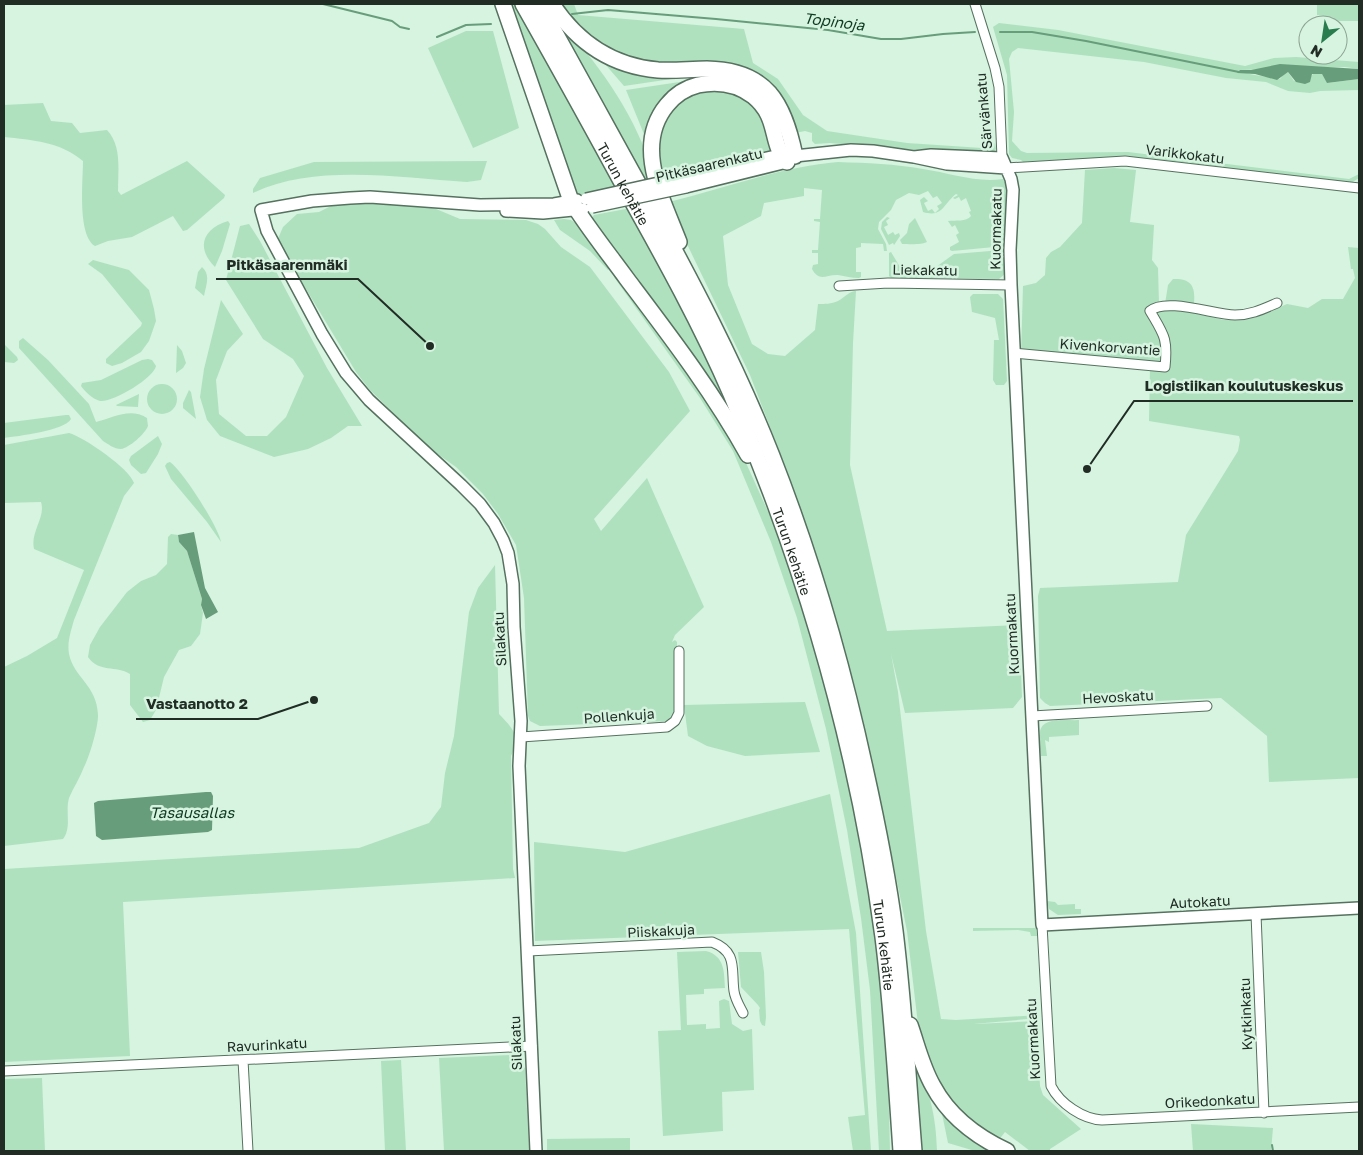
<svg xmlns="http://www.w3.org/2000/svg" width="1363" height="1155" font-family="'Golos Text',sans-serif">
<rect width="100%" height="100%" fill="#d6f4df"/>
<path fill="#afe1bf" d="M508,4H514L617,188L573,197Z
M546,4C583,47 620,90 642,143C647,155 650,168 654,180L646,182Z
M559,4H574L578,15L744,29L753,63L778,79L803,115L827,131L907,143L982,148L992,146L995,143L996,149L992,154L898,149L830,143L815,144L812,141V133L805,131L795,133L772,88L628,59L590,40Z
M1317,4H1359V21H1337L1324,16L1317,15Z
M999,23L1058,30L1245,66L1274,58L1296,57L1359,62V69L1345,67L1240,70C1246,75 1270,77 1280,79L1284,74L1288,72L1294,81L1311,76L1314,73L1322,74L1328,83L1359,79V90L1320,91L1310,93L1288,91L1266,82L1226,78L1144,62L1018,48L1012,52L1009,59L1014,112L1012,141L1021,151L1027,153L1128,152L1349,179L1359,174V178L1351,183L1120,157L1023,162L1021,160L1012,158L1009,154L1007,75L993,27Z
M466,31H493L519,128L473,148L428,48Z
M598,56L685,77L624,86Z
M693,80L677,90L648,144L626,90Z
M717,89L743,96L762,113L772,150L769,154L660,179L657,131L664,114L688,94Z
M43,103L51,121L72,123L80,133L107,130C122,146 118,170 118,191L121,195L187,161L225,195L224,198L187,230L183,231L173,216L132,237L108,241L95,246C77,235 83,181 83,161C61,142 32,140 4,137V105Z
M487,161L481,180L467,182C401,178 315,163 253,193V189L260,178L314,162Z
M838,162C867,163 895,164 923,169C950,173 976,183 1003,179L1008,187L1005,246L952,251L950,250V247L959,242L956,235L959,233L955,225L952,227L948,221C956,220 966,222 971,216L969,212L971,211L966,198L961,201L959,197L955,199L953,198L958,195L956,194C943,204 943,218 923,212L920,200L924,197L928,201L924,203L928,211L932,209L935,213L939,209L937,206L942,203L937,196L933,198L928,191L919,195L909,193L896,200L891,210L879,222L878,229L886,244L887,251H884L883,244L861,243V247L856,248V272H861V277L859,278C852,278 845,276 838,275C826,274 820,283 812,269L813,265L818,264V253H812V250H818L820,222L814,221V219H820L822,190L804,188V196L764,203L761,216L723,236L728,285L752,344L768,354L785,356L815,330L818,304C825,304 831,304 838,301C845,297 850,291 856,291L853,343L850,465L887,631L1019,625L1022,697L1013,708L905,713L891,654L898,692L926,931L941,1019L956,1020L1039,1015V1018L974,1024L1037,1021L1040,1086L1043,1095L1081,1129L1050,1149V1151H1030L1005,1132L998,1141L984,1133L941,1092L919,1033L907,931L878,788L857,694L829,597L788,474L750,375L686,242L669,202C725,188 780,167 838,162Z
M1114,168L1136,170L1130,222L1154,225L1152,260L1158,268L1159,303L1165,304L1168,285L1173,279C1198,278 1195,294 1193,313L1224,320L1254,318L1287,304L1308,308L1322,299H1343L1355,278L1353,269H1351L1348,247L1359,248V778L1269,782L1267,736L1221,698L1050,706L1045,703L1040,698L1038,596L1040,588L1178,582L1186,535L1238,451L1240,440L1239,436L1149,421L1150,366L1021,355L1023,286L1036,283L1045,275L1046,258L1051,252L1060,247L1082,223L1085,170Z
M364,202L429,206L460,219L526,220L538,224L545,229L561,247L590,267L669,372L690,411L594,519L601,531L647,478L704,607L675,635L672,642L675,640L677,642L676,711L670,721L540,726L530,721L528,716L524,598L516,545L498,514L483,494L456,467L429,448L370,390L356,372L277,241L283,227L297,214L319,212L335,204Z
M631,208L687,316L741,433L592,223V218L594,215Z
M887,217L890,218L886,221L888,225L884,227L888,235L893,232L895,235L899,233L900,236L894,245L893,243L889,245L881,229L882,222Z
M915,218L927,242C922,245 908,244 902,244L900,240L907,233L909,224Z
M564,219L571,220L577,224L609,269L608,270L590,251L560,230L554,220Z
M228,221L230,224L222,251L215,267C196,248 202,229 228,221Z
M249,224L260,241L327,368L362,426H348L331,438L308,449L274,457L220,436L207,420L200,397L204,369L221,300L243,334L227,351L216,380L219,414L246,436H267L286,417L304,376L293,359L263,339L226,280L240,226Z
M1002,250L1006,253V273L999,279L891,278L889,276V253L891,252L900,267L908,271L922,266L936,267L954,254Z
M93,260L129,270L149,290L154,309L156,321L149,341L141,352L122,363L112,366L106,363V359L141,326L142,323L102,274L88,264Z
M202,267C211,275 206,285 204,296L195,288L198,272Z
M616,273L737,443L780,538L805,616L824,682L836,729L858,828L864,873L874,918L888,1073L890,1151H879L870,990L861,918L847,830L826,729L797,618L771,542L733,451L700,398L614,277Z
M973,294H998L1003,299L1007,381L1004,385H996L993,380L994,340H999L995,318L972,312L970,297Z
M23,338L48,360L89,404L96,422C113,418 130,407 147,418C147,419 148,425 148,426C145,434 129,448 121,449C114,449 108,444 103,441L19,348V341Z
M4,344L17,357L18,360L14,363L4,362Z
M177,345L182,351L186,363L183,368L176,373Z
M148,359L152,360L156,366C154,378 112,403 100,401C93,399 85,392 81,386L82,383L101,380L142,360Z
M147 399a15 15 0 1 1 30 0a15 15 0 1 1-30 0Z
M189,390L191,392L196,419L183,408V403Z
M139,394L138,407L117,406L116,405Z
M66,415H69L71,419C64,431 18,436 4,438V423Z
M69,433C84,437 130,469 134,483L124,496L74,620C71,631 67,642 69,654C74,678 97,685 98,715C98,728 90,755 84,767C80,778 73,788 69,798C65,812 72,828 63,839L4,846V667L27,656L57,638L84,570L34,549C30,532 46,517 41,502L4,503V445Z
M158,436L162,444L158,454L146,473L141,474L131,465L129,460L131,456Z
M170,462C183,471 219,528 221,542L207,522L171,479L165,466L167,463Z
M171,534L178,535L179,542L187,551L202,599L201,605L203,613L200,634L191,646L179,650L164,677L156,710L150,720L143,722L130,705V674C116,665 99,673 88,657L90,645L100,627L127,592L141,581L156,575L167,564L168,537Z
M495,565L499,714C513,729 521,735 511,756L513,869L515,878L123,902L130,1056L4,1062V869L359,848L429,823L441,807L445,773L454,736L469,612L478,588Z
M805,702L820,752L745,756L707,746L688,736L684,705Z
M1079,720V735L1049,737V742L1045,740L1047,756H1041C1040,748 1038,739 1040,732C1042,716 1068,721 1079,720Z
M830,794L856,933L871,1151H853L848,1117L865,1115L849,929L535,941L534,842L625,852Z
M1047,901L1055,902L1058,905L1075,904V909H1081V914L1058,915L1049,909Z
M973,928H1037V936H1031L1030,932L1018,930L973,931Z
M706,951C725,956 724,972 725,988L704,989V994L686,995L687,1025L706,1024V1029L720,1028L719,1001L724,999L729,1001L732,1024L743,1031L752,1029L754,1090L722,1092L723,1131L663,1136L658,1031L681,1030L677,952Z
M738,952H761L764,972L766,1017L765,1026L762,1025L760,1021L759,1010L760,1008L758,1005L741,987Z
M510,1055L525,1068L529,1150L444,1151L439,1058Z
M915,1056C929,1091 936,1113 937,1151H920Z
M401,1060L406,1151H385L381,1061Z
M42,1078L45,1151H4V1079Z
M940,1104L999,1151H975L948,1143Z
M1191,1124L1273,1128L1271,1151H1193Z
M630,1138V1151H547V1139Z"/>
<path fill="#679d7a" d="M1280,64L1359,69V79L1327,83L1322,74H1312L1310,82L1305,84L1296,82L1288,72L1277,80L1255,74L1237,73L1240,70H1251Z
M194,532L205,588L218,612L206,619L201,605L202,599L187,551L179,542L178,535Z
M206,792H211L213,796L212,830L208,832L102,840L96,836L94,803L98,801Z"/>
<g fill="none" stroke-linecap="round" stroke-linejoin="round">
<path stroke="#679d7a" stroke-width="2" d="M323,4L392,21L400,27L409,29
M572,14L608,10L716,19L828,30L881,39H901L943,34L975,32
M1000,32H1032L1086,41L1239,72
M437,37L466,25L491,24
M1272,1145L1273,1151"/>
<defs>
<path id="street" d="M975,4L995,68L999,87L1002,158
M1006,168L1125,161L1359,188
M839,286L888,283L1011,285
M1014,353L1165,367C1168,338 1164,335 1150,311C1166,297 1215,315 1235,315C1251,315 1263,309 1277,303
M1032,716L1207,706
M521,737L667,727L675,721L679,713V651
M1256,914L1264,1113
M1042,925L1051,1086C1060,1104 1083,1119 1102,1120L1359,1107
M528,951L712,942C738,952 731,969 734,991C735,999 740,1007 743,1013
M243,1060L248,1151
M4,1071L532,1046"/>
<path id="secondary" d="M914,157L931,155L1002,158L1011,179L1013,190L1010,250L1011,285L1042,925L1359,908
M681,178L780,155L795,156L851,150L873,151L914,157L947,164L1006,168
M686,187L787,162L791,158
M506,211L543,213L583,209
M536,1151L519,766L521,721L514,627L513,584L508,553L503,540L494,523L480,504L461,485L369,400L346,373L322,334L267,231L261,210L312,201L350,198L370,197L480,205L554,204L577,200"/>
<g id="highway">
<path d="M503,4L571,201C588,228 608,253 627,279C670,336 713,392 748,455"/>
<path id="s1" d="M523,4C558,66 593,129 627,192C664,258 701,325 731,394C806,568 858,750 883,937C892,1008 896,1080 901,1151"/>
<path d="M539,4C574,66 608,129 643,192C690,278 736,364 772,456C812,558 842,662 865,768C877,822 888,876 895,931C904,1004 908,1078 914,1151"/>
<path d="M552,4C577,42 611,66 658,70C674,71 691,69 707,69C767,70 784,103 795,156"/>
<path d="M679,242C663,200 633,146 667,105C675,95 686,88 698,85C718,81 737,84 753,96C780,118 769,143 787,162"/>
<path d="M910,1025C917,1045 922,1067 933,1086C949,1116 977,1137 1007,1151"/>
</g>
</defs>
<use href="#street" stroke="#56715f" stroke-width="11"/>
<use href="#secondary" stroke="#56715f" stroke-width="14"/>
<use href="#highway" stroke="#56715f" stroke-width="18"/>
<use href="#street" stroke="#fff" stroke-width="9"/>
<use href="#secondary" stroke="#fff" stroke-width="11"/>
<use href="#highway" stroke="#fff" stroke-width="15"/>
<defs>
<path id="secondary-bridge" d="M586,199L681,178
M592,207L686,187"/>
</defs>
<use href="#secondary-bridge" stroke="#56715f" stroke-width="14" stroke-linecap="butt"/>
<use href="#secondary-bridge" stroke="#fff" stroke-width="11"/>
</g>
<g text-anchor="middle" stroke-width="5" stroke-linejoin="round" paint-order="stroke">
<g font-size="14" fill="#202c24" stroke="#d6f4df">
<text transform="translate(984 111) rotate(-95)" y="5">Särvänkatu</text>
<text transform="translate(1185 154) rotate(7)" y="5">Varikkokatu</text>
<text transform="translate(709 165) rotate(-13)" y="5">Pitkäsaarenkatu</text>
<text dy="5" stroke="none"><textPath href="#s1" startOffset="206">Turun kehätie</textPath></text>
<text transform="translate(996 229) rotate(-89)" y="5">Kuormakatu</text>
<text transform="translate(925 270) rotate(1)" y="5">Liekakatu</text>
<text transform="translate(1110 347) rotate(4)" y="5">Kivenkorvantie</text>
<text dy="5" stroke="none"><textPath href="#s1" startOffset="611">Turun kehätie</textPath></text>
<text transform="translate(1012 634) rotate(-93)" y="5">Kuormakatu</text>
<text transform="translate(500 639) rotate(-93)" y="5">Silakatu</text>
<text transform="translate(1118 697) rotate(-3)" y="5">Hevoskatu</text>
<text transform="translate(619 716) rotate(-4)" y="5">Pollenkuja</text>
<text transform="translate(1200 902) rotate(-3)" y="5">Autokatu</text>
<text transform="translate(661 931) rotate(-3)" y="5">Piiskakuja</text>
<text dy="5" stroke="none"><textPath href="#s1" startOffset="1016">Turun kehätie</textPath></text>
<text transform="translate(1246 1014) rotate(-92)" y="5">Kytkinkatu</text>
<text transform="translate(1033 1039) rotate(-93)" y="5">Kuormakatu</text>
<text transform="translate(516 1043) rotate(-92)" y="5">Silakatu</text>
<text transform="translate(267 1045) rotate(-3)" y="5">Ravurinkatu</text>
<text transform="translate(1210 1101) rotate(-3)" y="5">Orikedonkatu</text>
</g>
<g font-size="15" font-style="italic" fill="#0e3a22" stroke="#d6f4df">
<text transform="translate(834 22) rotate(7)" y="5">Topinoja</text>
<text x="192" y="818">Tasausallas</text>
</g>
</g>
<path fill="none" stroke="#202c24" stroke-width="2" d="M430 346L358 279H216M1087 469L1134 401H1353M314 700L258 719H136"/>
<g fill="#202c24" stroke="#d6f4df" stroke-width="2">
<circle cx="430" cy="346" r="5"/>
<circle cx="1087" cy="469" r="5"/>
<circle cx="314" cy="700" r="5"/>
</g>
<g font-size="15" text-anchor="middle" font-weight="bold" fill="#202c24" stroke="#d6f4df" stroke-width="5" stroke-linejoin="round" paint-order="stroke">
<text x="287" y="270">Pitkäsaarenmäki</text>
<text x="1244" y="391">Logistiikan koulutuskeskus</text>
<text x="197" y="709">Vastaanotto 2</text>
</g>
<rect width="1363" height="1155" fill="none" stroke="#202c24" stroke-width="10"/>
<g transform="translate(1323 40) rotate(210)"><circle r="24" fill="#d6f4df" stroke="#8da494"/>
<path d="M0-4L9 19L0 12L-9 19Z" fill="#297c4e"/>
<text y="-8" font-size="14" font-weight="bold" text-anchor="middle" fill="#202c24">N</text>
</g>
</svg>
